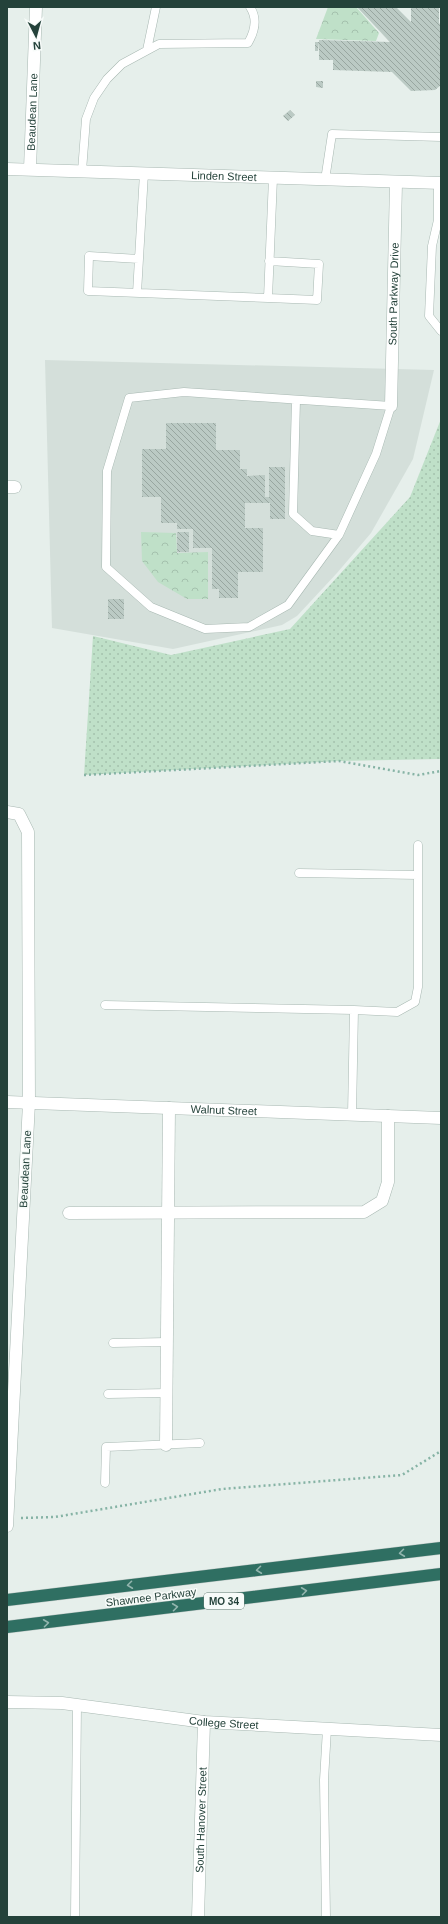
<svg xmlns="http://www.w3.org/2000/svg" width="448" height="1924" font-family="Arial,sans-serif">
<defs>
<pattern id="grass-dots" width="8" height="8" patternUnits="userSpaceOnUse"><rect width="8" height="8" fill="#bfe0c8"/><path d="M2 2h.1M6 6h.1" fill="none" stroke="#a4c1ad" stroke-width="1.8" stroke-linecap="round"/></pattern>
<pattern id="forest-crowns" width="20" height="18" patternUnits="userSpaceOnUse"><rect width="20" height="18" fill="#bfe0c8"/><path d="M2 6a3 3 0 1 1 6 0M12 15a3 3 0 1 1 6 0" fill="none" stroke="#a4c1ad"/></pattern>
<pattern id="building-back-hatch" width="6" height="6" patternUnits="userSpaceOnUse"><rect width="6" height="6" fill="#bbcac4"/><path d="M-1 5l2 2M0 0l6 6M5-1l2 2" fill="none" stroke="#98a6a0"/></pattern>
</defs>
<rect width="100%" height="100%" fill="#e6efeb"/>
<path fill="#d4dfda" d="M45,360L434,370L413,459L371,533L337,573L297,616L282,625L173,649L52,628Z"/>
<path fill="url(#grass-dots)" d="M441,419V759L339,761L84,775L93,636L171,655L290,629L410,497Z"/>
<path fill="url(#forest-crowns)" d="M328,7H356L379,33L376,41L316,39Z
M141,532L176,533L177,553L208,552V599H187L158,582L142,561Z"/>
<path fill="url(#building-back-hatch)" d="M357,7H396L411,22V7H439V24L441,22V85L435,90L411,91L392,72L333,70V60H319V40L390,42Z
M315,42H319L318,51H315Z
M316,81H323V88L316,87Z
M290,110L295,115L288,121L283,116Z
M166,423H216V450H240V469H247V476L265,475V497H269V467H285V519H270V503H245V528H263V572H238V598H219V589H212V548H193V529H177V523H161V497H142V449H166Z
M177,532H189V552H177Z
M108,599H124V619H108Z"/>
<g fill="none" stroke-linecap="round" stroke-linejoin="round">
<defs>
<path id="lane" d="M147,50L156,7
M82,171L86,119L94,98L107,79L122,64L159,44L248,43C255,31 258,19 250,7
M325,180L332,134L441,137
M438,183V220L441,222
M438,220L432,246L429,316L441,331
M139,259L89,256L88,291L268,298
M269,261L319,264L317,300L268,298L273,178
M137,293L144,173
M184,392L391,406L376,454L339,535L288,605L249,627L205,629L151,607L106,567L107,471L129,398Z
M296,400L293,514L312,531L339,535
M299,873L418,875
M105,1005L354,1010L352,1115
M354,1010L397,1012L415,1002L418,987V845
M113,1343L167,1342
M108,1394L167,1393
M105,1483L106,1447L200,1443
M75,1917L77,1705
M326,1917L324,1780L327,1729"/>
<g id="street">
<path id="s1" d="M7,169L441,183"/>
<path id="s2" d="M30,169L36,7"/>
<path id="s3" d="M391,406L396,183"/>
<path d="M7,487H15"/>
<path d="M7,812L19,814L28,832L29,1103L7,1526"/>
<path id="s4" d="M7,1102L441,1118"/>
<path d="M69,1213L364,1212L382,1201L388,1182V1116"/>
<path d="M166,1445L169,1108"/>
<path id="s5" d="M7,1702L62,1703L204,1722L441,1735"/>
<path id="s6" d="M198,1917L204,1722"/>
</g>
<path id="highway" d="M7,1600L441,1548
M7,1627L441,1574"/>
</defs>
<use href="#lane" stroke="#a8b8b2" stroke-width="9"/>
<use href="#street" stroke="#a8b8b2" stroke-width="13"/>
<use href="#highway" stroke="#c2cac8" stroke-width="13"/>
<path stroke="#86b3a5" stroke-width="2.5" stroke-dasharray="2 3" stroke-linecap="butt" d="M84,775L339,761L418,775L441,771
M21,1518L55,1517L222,1489L402,1475L441,1451"/>
<use href="#lane" stroke="#fff" stroke-width="8"/>
<use href="#street" stroke="#fff" stroke-width="12"/>
<use href="#highway" stroke="#2f6f62" stroke-width="12"/>
</g>
<defs><path id="oneway-chevron" d="M-2-3.5L2.5 0L-2 3.5" fill="none" stroke-width="1.6" stroke-linecap="round" stroke-linejoin="round"/></defs>
<g stroke="#93b5ae">
<use href="#oneway-chevron" transform="translate(402 1553) rotate(173)"/>
<use href="#oneway-chevron" transform="translate(259 1570) rotate(173)"/>
<use href="#oneway-chevron" transform="translate(130 1585) rotate(173)"/>
<use href="#oneway-chevron" transform="translate(304 1591) rotate(-7)"/>
<use href="#oneway-chevron" transform="translate(175 1607) rotate(-7)"/>
<use href="#oneway-chevron" transform="translate(46 1623) rotate(-7)"/>
</g>
<g text-anchor="middle" stroke-width="3" stroke-linejoin="round" paint-order="stroke">
<rect fill="#f7fbf9" stroke="#637a73" stroke-width="1" x="204" y="1593" width="40" height="16" rx="3"/>
<g font-size="10" font-weight="bold" fill="#24423a">
<text x="224" y="1605">MO 34</text>
</g>
<g font-size="11" fill="#24423a" stroke="#f7fbf9">
<text dy="4" stroke="none"><textPath href="#s2" startOffset="57">Beaudean Lane</textPath></text>
<text dy="4" stroke="none"><textPath href="#s1" startOffset="217">Linden Street</textPath></text>
<text dy="4" stroke="none"><textPath href="#s3" startOffset="112">South Parkway Drive</textPath></text>
<text dy="4" stroke="none"><textPath href="#s4" startOffset="217">Walnut Street</textPath></text>
<text transform="translate(25 1169) rotate(-87)" y="4">Beaudean Lane</text>
<text transform="translate(151 1597) rotate(-7)" y="4">Shawnee Parkway</text>
<text dy="4" stroke="none"><textPath href="#s5" startOffset="218">College Street</textPath></text>
<text dy="4" stroke="none"><textPath href="#s6" startOffset="97">South Hanover Street</textPath></text>
</g>
</g>
<rect width="448" height="1924" fill="none" stroke="#24423a" stroke-width="16"/>
<g transform="translate(36 36) rotate(174)" stroke="#f7fbf9" stroke-width="3" paint-order="stroke">
<path d="M0-3L7 15L0 10L-7 15Z" fill="#24423a"/>
<text y="-6" font-size="11" font-weight="bold" text-anchor="middle" fill="#24423a">N</text>
</g>
</svg>
